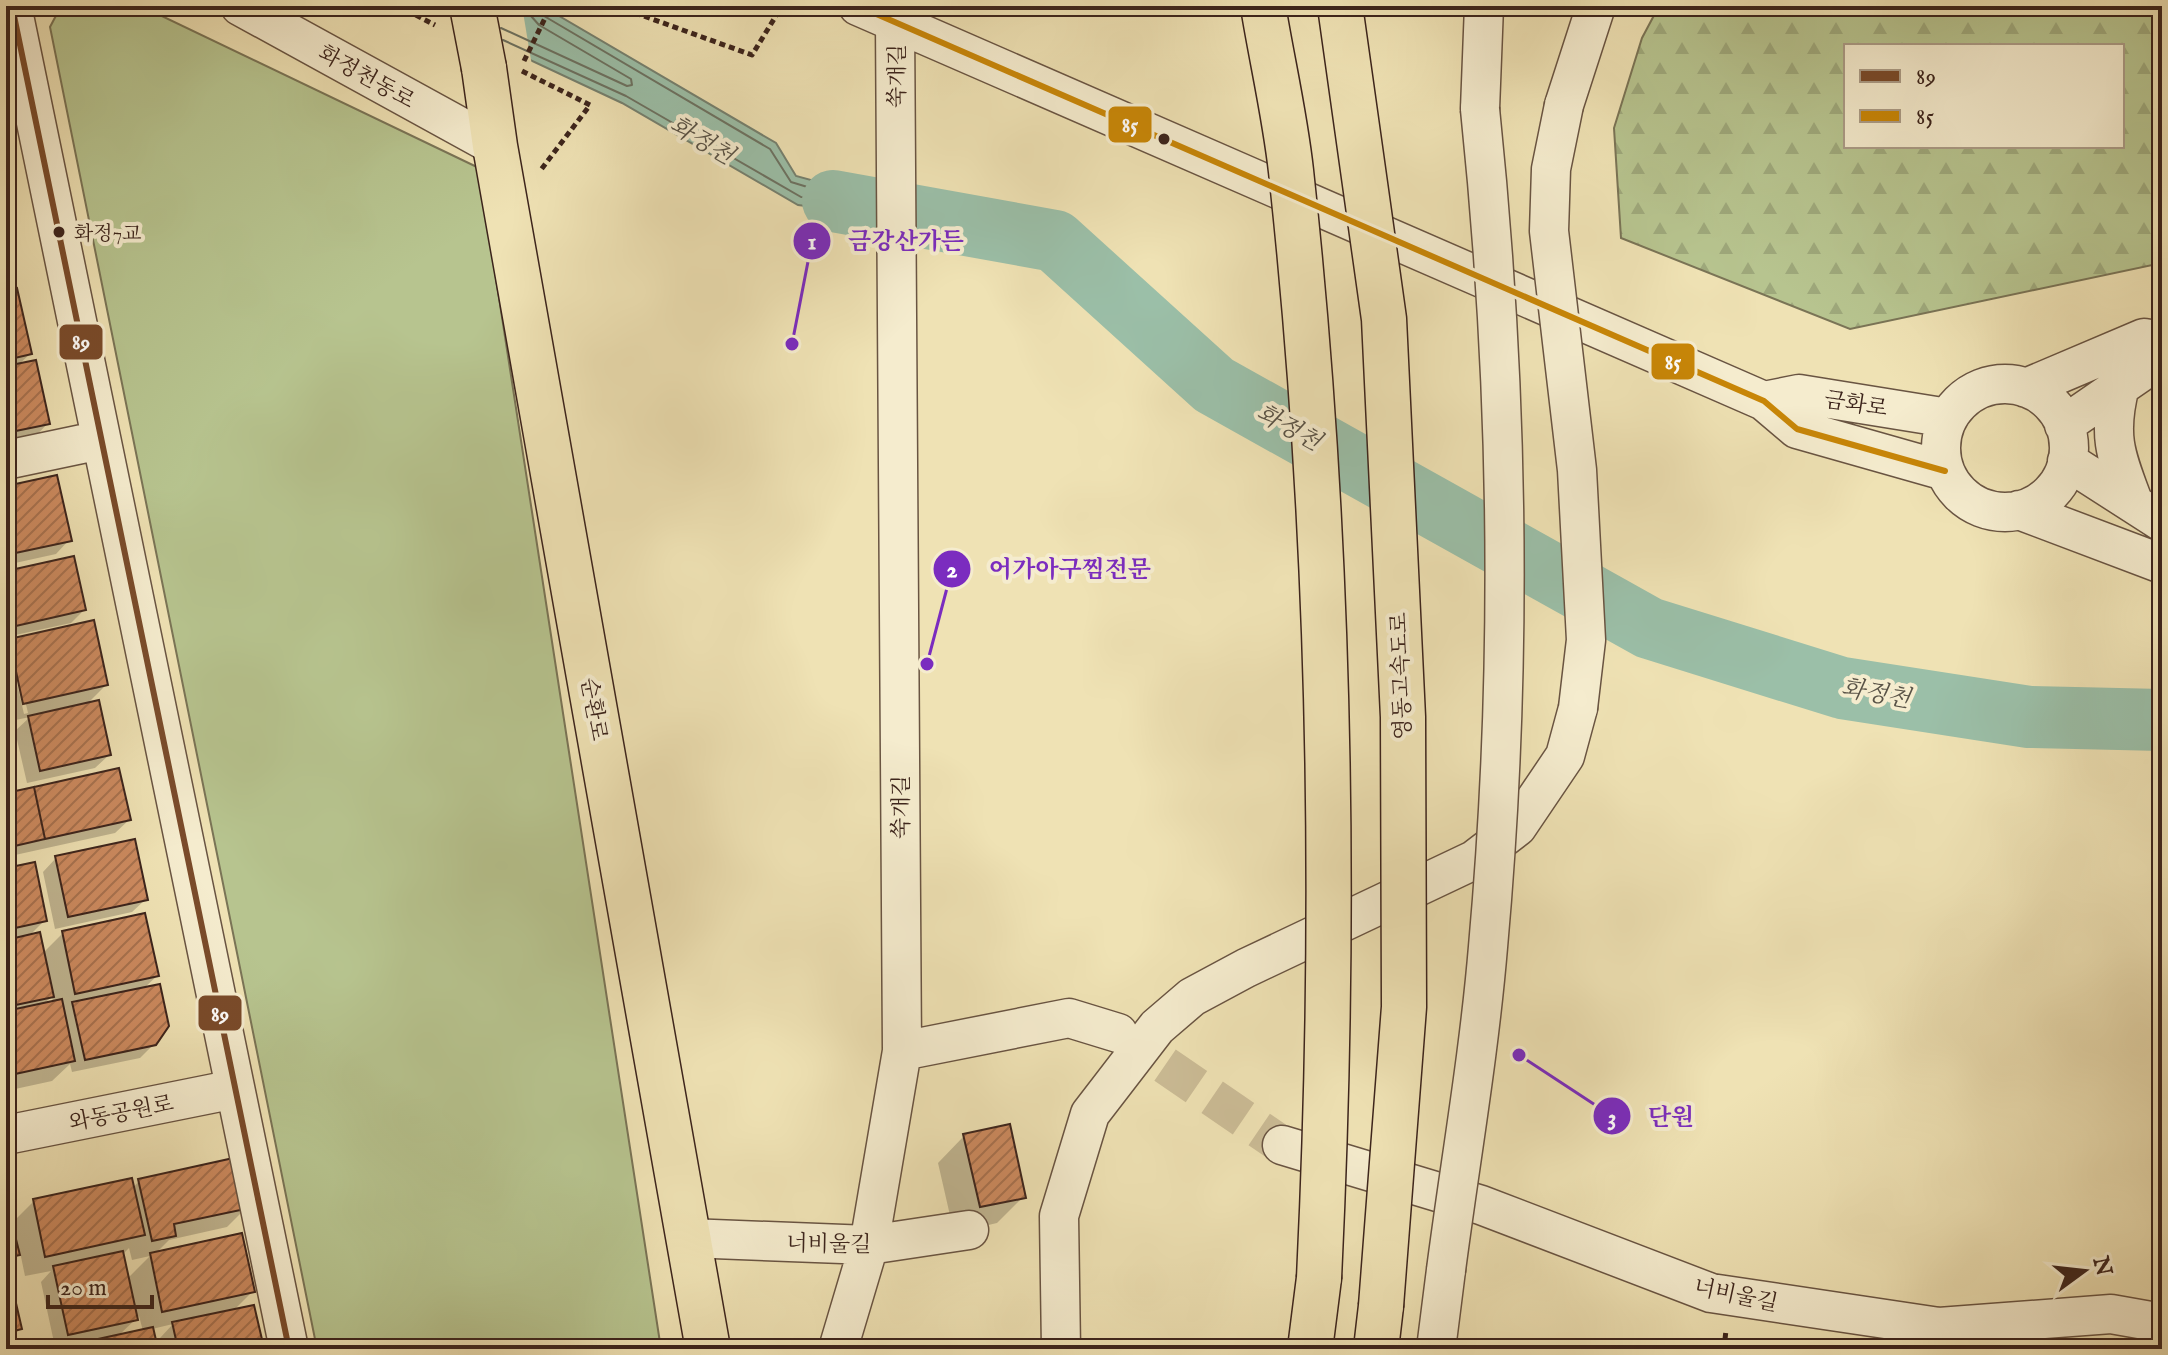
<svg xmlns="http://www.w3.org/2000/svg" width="2168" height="1355" font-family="'IM FELL English','Noto Serif KR',serif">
<defs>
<pattern id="forest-firs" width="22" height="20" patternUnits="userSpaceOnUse" patternTransform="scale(2)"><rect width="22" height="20" fill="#b7c48f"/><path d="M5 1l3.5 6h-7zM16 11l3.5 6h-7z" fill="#9ea87b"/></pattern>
<pattern id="building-hatch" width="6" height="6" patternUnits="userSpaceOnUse" patternTransform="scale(2)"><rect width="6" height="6" fill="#cc8a5f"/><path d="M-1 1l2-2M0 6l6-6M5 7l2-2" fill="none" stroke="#a7714e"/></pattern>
</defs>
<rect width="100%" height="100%" fill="#efe2b4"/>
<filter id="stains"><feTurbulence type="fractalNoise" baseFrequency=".0025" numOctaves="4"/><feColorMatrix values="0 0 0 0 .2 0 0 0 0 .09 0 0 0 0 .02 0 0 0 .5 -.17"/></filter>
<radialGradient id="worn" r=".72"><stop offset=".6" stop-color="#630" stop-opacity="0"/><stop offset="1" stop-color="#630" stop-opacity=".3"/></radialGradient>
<path fill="url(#forest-firs)" stroke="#7a7456" stroke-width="2" fill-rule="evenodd" d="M1659,6H2162V263L1850,329L1621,238L1614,128L1642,38ZM1846,46H2122V146H1846Z"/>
<path fill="#b7c48f" stroke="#7a7456" stroke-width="2" d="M65,6H141L479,168L661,1349H317L50,27L59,10Z"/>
<path fill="#9bbfa8" stroke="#758170" stroke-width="2" d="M415,6H542L776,143L796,176L877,198L880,215L798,205L622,103Z"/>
<path fill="#efe2b4" d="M419,6H522L532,66L430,20L420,14Z"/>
<path fill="#0003" fill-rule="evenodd" d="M6,293L30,354L18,365L48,423L35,437L6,443Z
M6,488L69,540L56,554L6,565Z
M73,558L84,610L71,623L6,637V573Z
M11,640L106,685L86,705L109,755L95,768L27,783L15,731L30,717L6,722V644ZM10,653H14L28,713L24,714Z
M6,795L129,820L115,833L6,857Z
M56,858L146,899L132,912L55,929L43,872Z
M6,870L45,920L28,937L43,953L63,933L157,976L143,989L154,1044L140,1058L72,1072L70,1064L52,1081L6,1091ZM52,996L53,1003L42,1006Z
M964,1136L1023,1197L997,1223L954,1233L938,1163Z
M139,1181L247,1207L227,1227L169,1240L155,1254L253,1291L233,1311L260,1349H162L160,1338L173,1324L152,1329L156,1349H72L80,1342L55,1347L41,1282L51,1271L25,1276L20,1252L6,1266V1202L11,1224L34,1201L133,1188ZM129,1248L132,1260L150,1256L127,1279L122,1255ZM139,1316L143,1331L118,1336Z
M6,1275L20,1329L6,1342Z"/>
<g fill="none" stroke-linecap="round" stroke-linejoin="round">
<path stroke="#6c7262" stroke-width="2" d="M501,28L627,86L632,85L631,79L539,25L531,16L530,6
M503,40L626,96L801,197L826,198L824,192L791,182L770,149L544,16L540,6"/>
<path stroke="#9bbfa8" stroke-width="62" d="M833,201L1055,241L1214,385L1649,628L1842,688L2029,717L2162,720"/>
</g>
<path fill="url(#building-hatch)" stroke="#3c241c" stroke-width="2" d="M17,288L32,354L6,360V291Z
M36,360L50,424L6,433V366Z
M57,475L72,541L6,555V486Z
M74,556L86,610L7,628L6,571Z
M94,620L108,685L23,704L9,639Z
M99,700L111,755L40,771L28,716Z
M119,768L131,820L45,839L34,787Z
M34,787L45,839L6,848V793Z
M135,839L148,900L68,917L55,856Z
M35,862L47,921L6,930V868Z
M145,913L159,976L75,994L62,931Z
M40,932L54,997L6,1007V940Z
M160,984L169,1026L156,1045L85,1060L72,1002Z
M62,999L75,1061L6,1076V1011Z
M1010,1124L1026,1198L980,1207L963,1134Z
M238,1157L250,1208L174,1224L176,1236L152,1241L138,1179Z
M132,1178L145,1235L45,1257L33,1199Z
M6,1200L20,1255L6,1258Z
M242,1233L255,1292L162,1312L150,1253Z
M123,1251L138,1320L68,1335L53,1266Z
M6,1273H9L22,1329L6,1333Z
M254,1305L264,1348L178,1349L172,1322Z
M153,1327L158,1349H76L75,1344Z"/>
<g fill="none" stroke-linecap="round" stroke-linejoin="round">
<path stroke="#cbbc96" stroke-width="38" stroke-dasharray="38 19" stroke-linecap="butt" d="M1118,1033L1282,1145"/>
<defs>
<path id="minor" d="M12,6L289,1349
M240,6L495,146
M858,6L1764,401L1797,429L1945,471
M1564,105L1596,6
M1480,109L1484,6
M1941 448a64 64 0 1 1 128 0a64 64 0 1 1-128 0Z
M2120,386C2107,437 2116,456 2134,504
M2026,388L2144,338L2162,341
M1764,401L1799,394L1948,418
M2064,425L2154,363L2162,351
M6,460L101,440
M2067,461L2162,522
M2019,510L2162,564
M902,1051L1069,1018L1118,1033
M6,1135L235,1089
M1282,1145L1481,1205L1711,1293L1939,1327L2111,1314L2162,1323
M688,1238L869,1245L969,1230
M838,1349L869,1245L902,1051L895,22
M1061,1349L1059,1216L1090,1114L1157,1027L1192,997L1246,968L1474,860L1517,827L1565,756L1578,708
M1436,1349L1446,1270"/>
<path id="major" d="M484,68L495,146L708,1349"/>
<path id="highway" d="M1310,1349L1319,1278
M1376,1349L1381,1306"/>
</defs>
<use href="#minor" stroke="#695442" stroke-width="41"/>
<use href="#major" stroke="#3c241c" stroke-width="47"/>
<use href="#highway" stroke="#3c241c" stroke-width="47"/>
<path stroke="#3c241c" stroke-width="5" stroke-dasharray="6 4" stroke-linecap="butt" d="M398,6L435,25
M616,6L752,55L782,6
M524,61L551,6
M522,71L590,105L540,171
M1724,1349L1726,1330"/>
<use href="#minor" stroke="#f5ecce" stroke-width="38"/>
<use href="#major" stroke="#efe2b4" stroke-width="44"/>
<use href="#highway" stroke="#efe2b4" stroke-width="44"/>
<defs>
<path id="minor-bridge" d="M1564,105L1551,169L1549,231L1577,470L1586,640L1578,708
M1446,1270C1460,1163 1479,1055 1488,947C1513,669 1509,387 1480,109"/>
<path id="major-bridge" d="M472,6L484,68"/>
<path id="highway-bridge" d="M1263,6C1272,61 1285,116 1291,171C1331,538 1337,909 1319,1278
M1340,6L1384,319L1403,717L1404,1007L1381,1306"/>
</defs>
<use href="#minor-bridge" stroke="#695442" stroke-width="41" stroke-linecap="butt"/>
<use href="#major-bridge" stroke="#3c241c" stroke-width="47" stroke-linecap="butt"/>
<use href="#highway-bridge" stroke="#3c241c" stroke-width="47" stroke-linecap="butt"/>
<use href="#minor-bridge" stroke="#f5ecce" stroke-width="38"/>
<use href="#major-bridge" stroke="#efe2b4" stroke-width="44"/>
<use href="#highway-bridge" stroke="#efe2b4" stroke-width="44"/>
<defs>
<path id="bus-1" d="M12,6L289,1349"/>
<path id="bus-2" d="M858,6L1764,401L1797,429L1945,471"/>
</defs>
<use href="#bus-1" stroke="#f5ecce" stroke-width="12"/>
<use href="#bus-2" stroke="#f5ecce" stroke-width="12"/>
<use href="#bus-1" stroke="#7a4b2a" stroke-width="6"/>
<use href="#bus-2" stroke="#c88607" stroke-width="6"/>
</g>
<g fill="#3c241c" stroke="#f5ecce" stroke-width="3">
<circle cx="1164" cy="139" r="7"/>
<circle cx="59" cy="232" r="7"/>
</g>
<g text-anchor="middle" stroke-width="8" stroke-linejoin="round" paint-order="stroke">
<g font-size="20" fill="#3c241c" stroke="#f5ecce" text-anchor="start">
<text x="74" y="240">화정7교</text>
</g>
<g font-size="22" fill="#3c241c" stroke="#f5ecce">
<text transform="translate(367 76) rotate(29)" y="8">화정천동로</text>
<text transform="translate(896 76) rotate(-90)" y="8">쑥개길</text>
<text transform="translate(1856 403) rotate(9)" y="8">금화로</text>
<text transform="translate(1400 676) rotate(-92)" y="8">영동고속도로</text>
<text transform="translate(595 709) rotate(80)" y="8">순환로</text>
<text transform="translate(900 807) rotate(-90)" y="8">쑥개길</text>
<text transform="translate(121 1112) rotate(-11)" y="8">와동공원로</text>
<text transform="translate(829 1243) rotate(1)" y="8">너비울길</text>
<text transform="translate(1736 1294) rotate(12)" y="8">너비울길</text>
</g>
<g font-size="24" font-style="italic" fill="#585246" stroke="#f5ecce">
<text transform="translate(702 140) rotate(31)" y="8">화정천</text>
<text transform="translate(1289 427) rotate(29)" y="8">화정천</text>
<text transform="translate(1876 693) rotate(10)" y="8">화정천</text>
</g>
</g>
<path fill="none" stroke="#7b2cbf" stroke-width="3" d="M792 344L812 241M927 664L952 569M1519 1055L1612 1116"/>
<g fill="#7b2cbf" stroke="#f5ecce" stroke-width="3">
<circle cx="792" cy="344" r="8"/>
<circle cx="927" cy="664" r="8"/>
<circle cx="1519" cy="1055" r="8"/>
<circle cx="812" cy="241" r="20"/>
<circle cx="952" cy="569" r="20"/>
<circle cx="1612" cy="1116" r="20"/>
</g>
<g font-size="24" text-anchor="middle" font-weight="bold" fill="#fff">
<text x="812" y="249">1</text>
<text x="952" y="577">2</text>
<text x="1612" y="1125">3</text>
</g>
<g font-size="24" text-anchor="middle" font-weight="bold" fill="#7b2cbf" stroke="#f5ecce" stroke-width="8" stroke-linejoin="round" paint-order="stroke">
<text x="906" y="249">금강산가든</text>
<text x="1070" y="577">어가아구찜전문</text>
<text x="1671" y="1125">단원</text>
</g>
<g stroke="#f5ecce" stroke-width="3">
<rect x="1107" y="105" width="46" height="39" rx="8" fill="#c88607"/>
<rect x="58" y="323" width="46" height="38" rx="8" fill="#7a4b2a"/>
<rect x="1650" y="342" width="46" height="39" rx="8" fill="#c88607"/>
<rect x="197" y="994" width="46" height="38" rx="8" fill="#7a4b2a"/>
</g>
<g font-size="22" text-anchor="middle" font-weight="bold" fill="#fff">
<text x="1130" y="132">85</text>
<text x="81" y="349">89</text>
<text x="1673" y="369">85</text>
<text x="220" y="1021">89</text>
</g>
<rect width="2168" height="1355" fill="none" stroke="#efe2b4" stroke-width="32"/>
<rect x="8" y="8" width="2152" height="1339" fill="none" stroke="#3c241c" stroke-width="4"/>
<rect x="16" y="16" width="2136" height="1323" fill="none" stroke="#3c241c" stroke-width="2"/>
<rect x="1844" y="44" width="280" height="104" fill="#f5ecce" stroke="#ab9c87" stroke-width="2"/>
<rect x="1860" y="70" width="40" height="12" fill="#7a4b2a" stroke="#ab9c87" stroke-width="2"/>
<text x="1916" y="84" font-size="24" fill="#3c241c">89</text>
<rect x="1860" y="110" width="40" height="12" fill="#c88607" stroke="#ab9c87" stroke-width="2"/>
<text x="1916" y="124" font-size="24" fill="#3c241c">85</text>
<g transform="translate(2084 1271) rotate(75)" stroke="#f5ecce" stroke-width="6" paint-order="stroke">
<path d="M0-6L14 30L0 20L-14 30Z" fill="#3c241c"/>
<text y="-12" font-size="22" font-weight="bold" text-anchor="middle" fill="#3c241c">N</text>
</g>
<path d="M48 1295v12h104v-12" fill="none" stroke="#3c241c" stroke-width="4"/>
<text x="60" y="1295" font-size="24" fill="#3c241c" stroke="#f5ecce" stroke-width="6" paint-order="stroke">20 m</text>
<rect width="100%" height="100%" filter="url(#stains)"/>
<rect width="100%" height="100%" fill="url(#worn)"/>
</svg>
